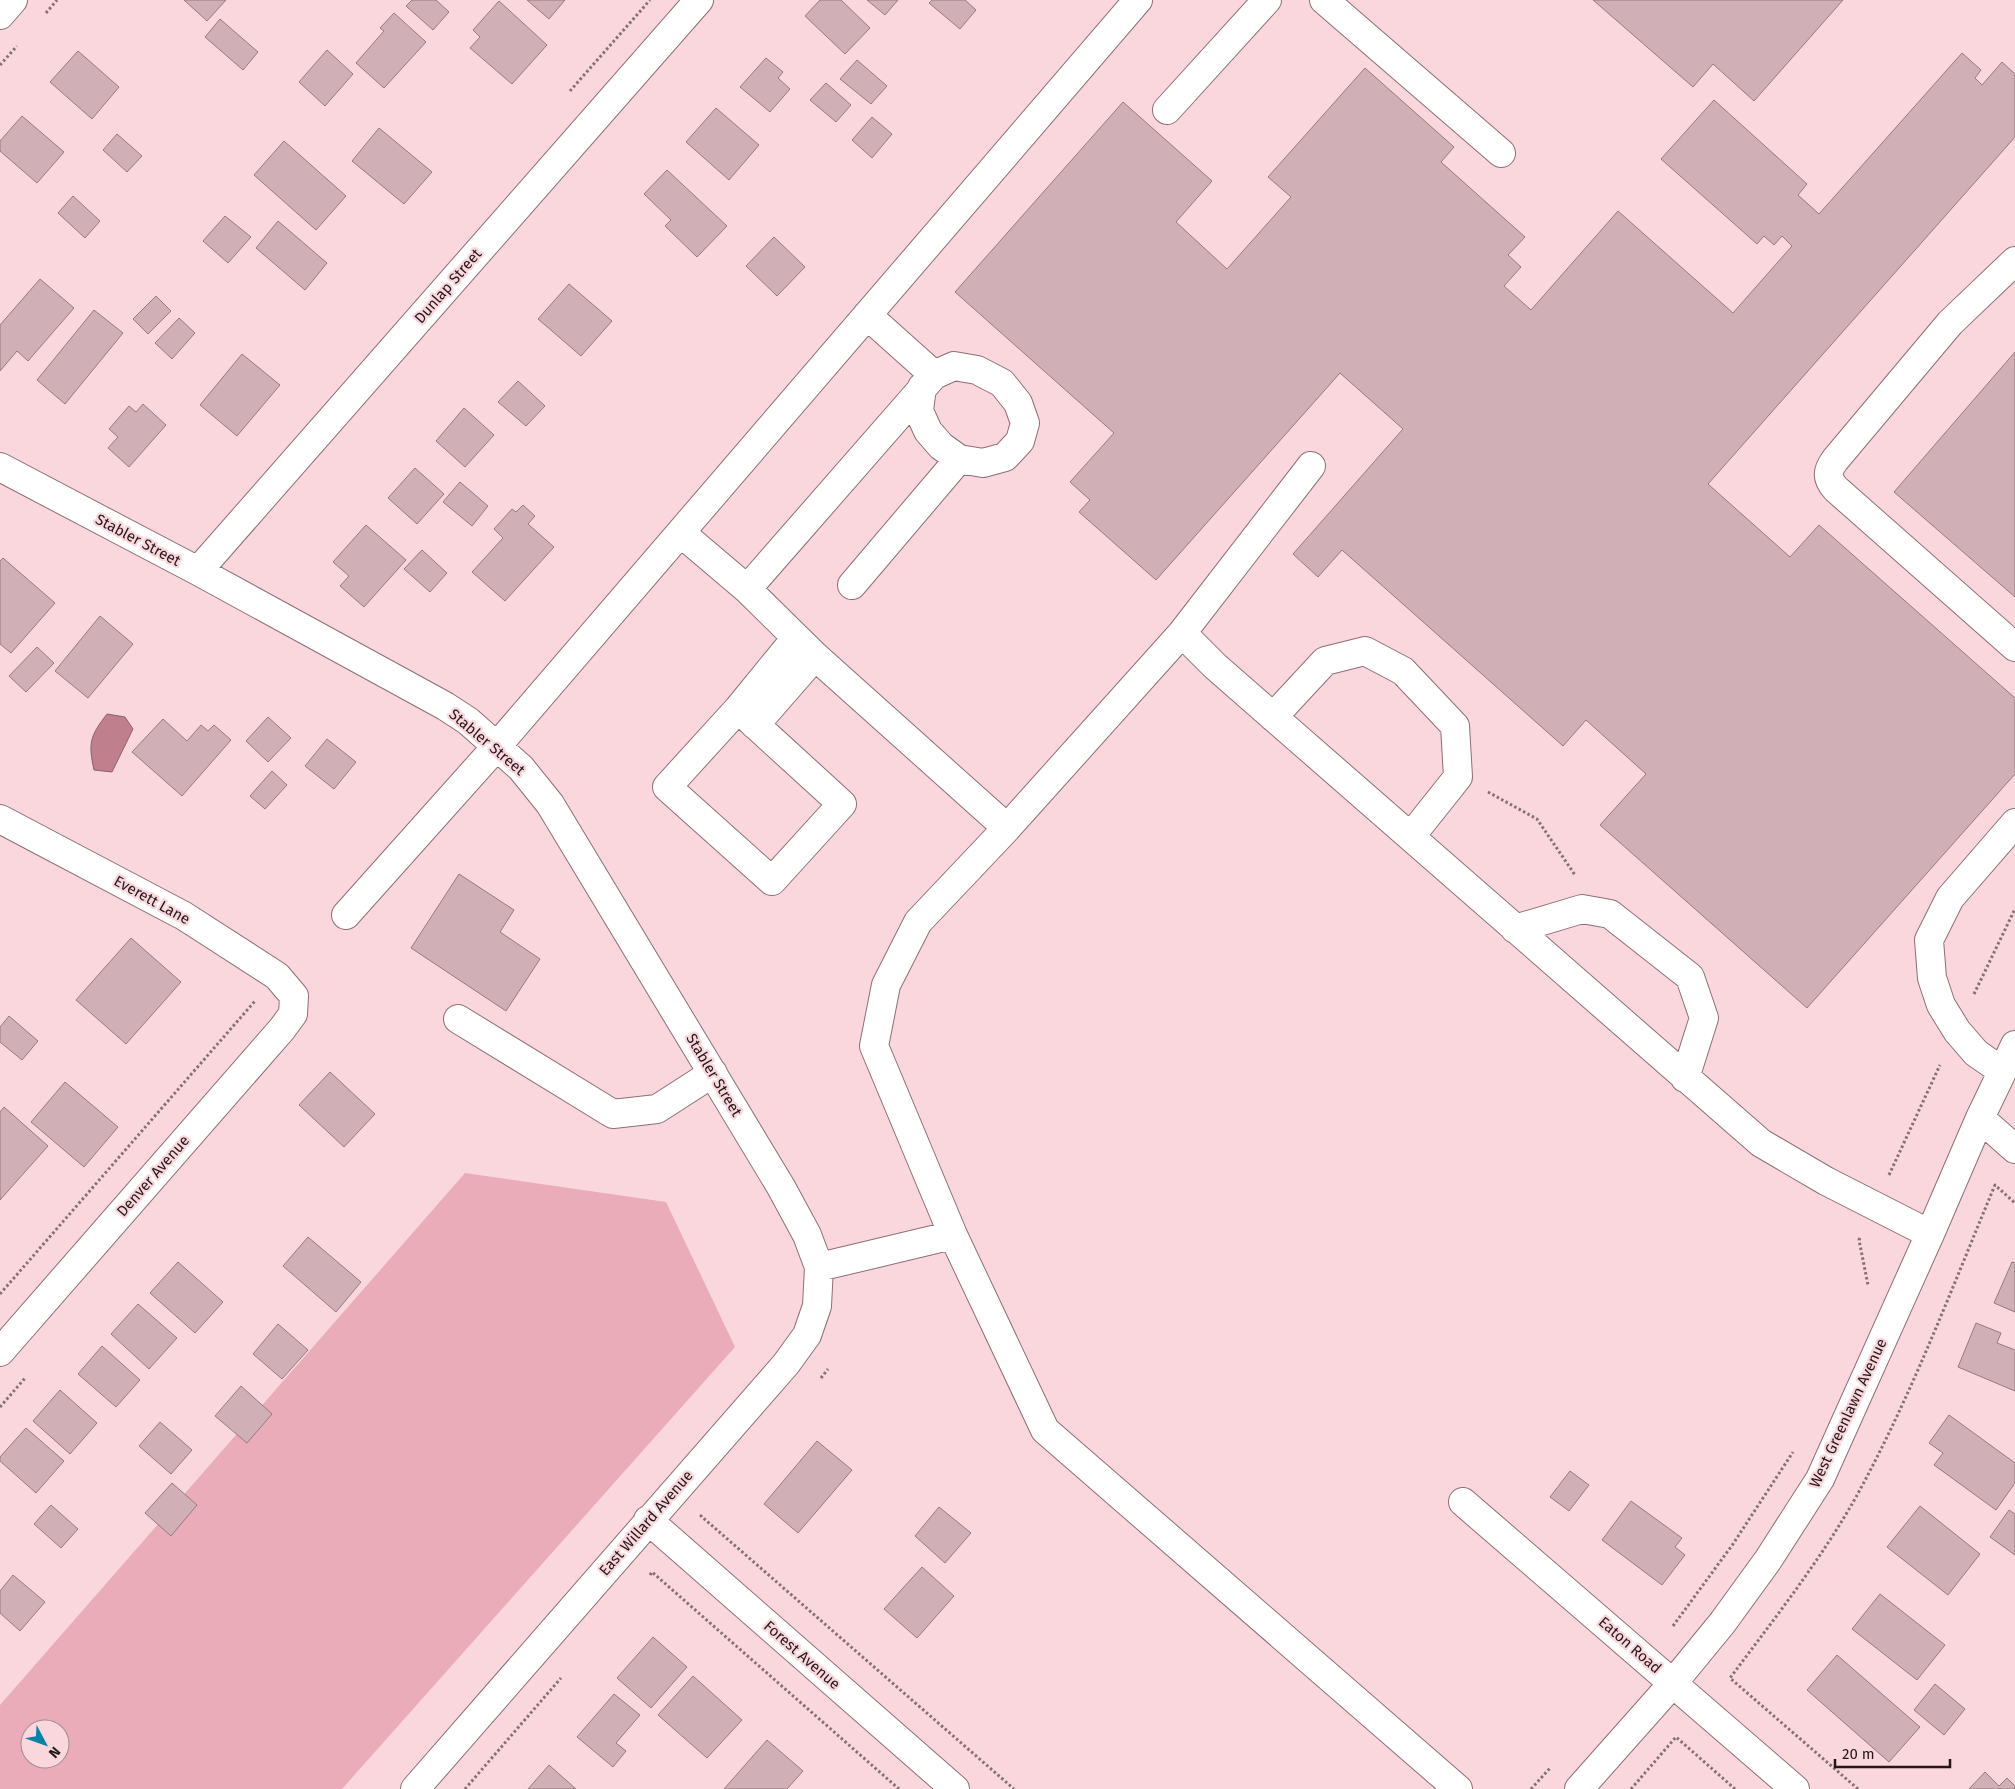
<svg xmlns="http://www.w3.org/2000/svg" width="2015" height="1789" font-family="'Fira Sans',sans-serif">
<rect width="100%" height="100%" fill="#f9d7dd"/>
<path fill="#eaacb9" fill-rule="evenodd" d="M465,1173L666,1202L735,1347L342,1789H0V1705ZM30,1729H60V1759H30Z"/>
<path fill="#bf7f8d" stroke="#90606a" d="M107,714L125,717L133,729L112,772L94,770C88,743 90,736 107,714Z"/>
<path fill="#d0b0b6" stroke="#97797f" d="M184,0H226L207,21Z
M412,0H436L449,12L433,30L406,6Z
M527,0H565L549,19Z
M820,0H841L870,28L845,54L805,16Z
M867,0H898L885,15Z
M932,0H965L976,10L960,29L929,3Z
M1593,0H1843L1754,101L1713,64L1693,87Z
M499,1L547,45L512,84L470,48L480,37L473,30Z
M394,13L426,42L384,88L356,63L384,31L380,28Z
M220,19L258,52L243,70L205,37Z
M327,50L353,74L325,106L299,82Z
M78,51L119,87L92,119L50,82Z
M1962,53L1981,70L1975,78L1982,85L2002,62L2015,74V137L1708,484L1790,557L1819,525L2015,698V774L1807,1008L1600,825L1646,774L1586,720L1563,746L1342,550L1318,577L1293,554L1403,429L1340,373L1156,580L1079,512L1090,500L1070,482L1114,433L955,292L1123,102L1212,181L1176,222L1227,269L1291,197L1268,177L1365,68L1454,147L1441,162L1525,237L1508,255L1521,267L1504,286L1531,310L1618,211L1733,313L1792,246L1782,236L1774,245L1764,236L1757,244L1661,159L1714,100L1807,184L1798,195L1819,214Z
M766,58L783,72L778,78L790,89L770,112L740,87Z
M857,60L887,86L871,104L840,79Z
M826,83L851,105L836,122L810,100Z
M716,108L759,145L729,180L686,142Z
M22,116L64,152L37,183L0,151V141Z
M872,117L892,134L872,158L852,140Z
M379,128L432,172L404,204L352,161Z
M117,134L142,156L127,172L103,150Z
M284,141L346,196L316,230L254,175Z
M667,170L727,226L697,257L665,226L671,220L644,194Z
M73,196L100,221L85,238L58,213Z
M225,216L251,237L228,263L203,241Z
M278,221L327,263L305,290L256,248Z
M774,237L805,267L777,296L746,266Z
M40,279L74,308L28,361L17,351L0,371V325Z
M569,284L612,321L581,356L538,319Z
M156,296L171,311L148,334L133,319Z
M94,310L123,333L65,404L37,380Z
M179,318L195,333L172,359L155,343Z
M2015,352V597L1894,492Z
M242,354L280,385L237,436L200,405Z
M518,381L545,406L526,426L498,402Z
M143,404L166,425L129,467L108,448L118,437L109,429L129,406L136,412Z
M464,408L494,435L465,467L436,441Z
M415,468L444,494L417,524L388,498Z
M460,482L488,506L472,526L443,502Z
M523,505L535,516L528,524L554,547L505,601L472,572L503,538L494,529L512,509L516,512Z
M366,525L406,560L364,607L340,586L349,576L333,562Z
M422,550L447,573L430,592L404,569Z
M3,558L55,603L11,653L0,644V561Z
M100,616L133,644L88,698L55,671Z
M37,647L54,663L26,692L9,676Z
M268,717L291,738L268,762L246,741Z
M163,719L187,741L201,725L208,731L214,725L231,740L182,796L132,752Z
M327,739L356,762L334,789L305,766Z
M272,771L287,785L265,809L250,796Z
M459,874L514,910L500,932L540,959L506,1011L411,948Z
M131,938L181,982L126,1044L76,1000Z
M9,1016L38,1041L22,1060L0,1042V1027Z
M330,1072L375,1114L344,1147L299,1105Z
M65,1082L118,1127L84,1167L31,1122Z
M4,1107L48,1146L0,1200V1112Z
M308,1237L361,1282L336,1312L283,1266Z
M178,1262L223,1302L195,1333L150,1293Z
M2012,1262L2015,1263V1312L1994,1303Z
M138,1304L177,1338L149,1369L111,1334Z
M1976,1323L2001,1333L1997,1343L2015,1350V1391L1958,1367Z
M278,1324L308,1350L282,1379L253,1354Z
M102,1346L140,1380L116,1407L78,1374Z
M241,1386L272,1414L247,1443L215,1416Z
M60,1390L97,1423L70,1454L33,1421Z
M1949,1415L2015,1463V1483L1996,1510L1934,1465L1943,1453L1929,1443Z
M160,1422L192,1450L171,1474L139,1446Z
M26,1428L64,1461L36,1493L0,1461V1457Z
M817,1441L852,1470L798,1533L764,1504Z
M1570,1471L1589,1485L1569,1511L1550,1497Z
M172,1483L197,1505L171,1536L145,1513Z
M1631,1501L1682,1538L1675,1547L1685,1555L1662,1585L1602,1540Z
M51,1505L78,1529L61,1548L34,1524Z
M1920,1506L1980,1554L1948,1595L1887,1547Z
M939,1507L971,1533L945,1563L915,1536Z
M2009,1510L2015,1514V1555L1990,1537Z
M922,1567L954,1596L917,1638L884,1609Z
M13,1575L45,1602L20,1631L0,1613V1591Z
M1880,1594L1945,1645L1917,1680L1852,1629Z
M653,1637L687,1667L651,1708L617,1678Z
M1837,1655L1920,1727L1889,1762L1807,1690Z
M693,1676L742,1720L707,1758L658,1715Z
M1935,1684L1965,1709L1944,1735L1914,1710Z
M614,1694L640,1715L616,1743L626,1751L613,1767L577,1737Z
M767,1740L803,1771L787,1789H724Z
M549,1765L576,1789H528Z
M1985,1772L1999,1786L2007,1778L2015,1786V1789H1969Z"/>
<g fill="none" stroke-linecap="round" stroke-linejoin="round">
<defs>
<path id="minor" d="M1324,0L1501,153
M0,15L13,0
M1167,110L1267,0
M2015,261L1950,323L1835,460C1827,471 1826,478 1836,489L2015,647
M922,387L919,411L928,431L941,446L959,459L983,463L1005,457L1020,441L1025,423L1018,403L1002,383L977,370L954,366L934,375
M0,467L198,571L445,706L468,721L521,768L550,804L781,1187L807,1235L819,1267L817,1306L807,1335L786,1364L415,1789
M681,533L747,589L815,656L1007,828
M198,571L699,0
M852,585L959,459
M747,589L934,375L867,315
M1182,633L1311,466
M738,709L842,804L772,881L667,787Z
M738,709L796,638
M1273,717L1325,661L1365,651L1403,671L1455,726L1458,777L1411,836
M755,725L815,656
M0,819L184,916L277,976L294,996L293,1014L282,1029L0,1352
M346,915L497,746L1138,0
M1515,929L1582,909L1610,914L1690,977L1704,1018L1685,1078
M458,1019L613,1114L657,1109L713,1073
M2002,1071L1976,1053L1957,1031L1941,1005L1932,978L1929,940L1950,898L2015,823
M1980,1118L2015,1149
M953,1235L874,1046L886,985L918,922L1007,828L1182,633L1215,666L1761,1143L1826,1181L1930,1234
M819,1267L953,1235L1045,1430L1458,1789
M1463,1502L1795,1789
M648,1520L955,1789
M1579,1789L1673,1683L1723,1622L1768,1560L1820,1479L1930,1234L1980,1118L2015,1045"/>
</defs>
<use href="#minor" stroke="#8d6f75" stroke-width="30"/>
<path stroke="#867074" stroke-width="3" stroke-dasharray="2.5 2.5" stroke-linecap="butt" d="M46,13L57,0
M0,65L17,46
M570,91L650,0
M1488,792L1537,819L1575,875
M1974,994L2015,909
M1889,1175L1940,1065
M1860,1238L1859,1240L1868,1285
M0,1294L255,1001
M821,1378L828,1369
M0,1407L26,1377
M702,1515L701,1516L1014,1789
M650,1575L652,1572L899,1789
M1673,1626L1733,1544L1793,1452
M465,1789L561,1678
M1531,1789L1551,1767
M1631,1789L1676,1737L1735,1789
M1858,1789L1730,1678C1774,1619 1820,1561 1856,1497C1911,1397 1951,1290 1995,1185L2015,1203"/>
<use href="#minor" stroke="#fff" stroke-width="28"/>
</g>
<g text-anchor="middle" stroke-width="4.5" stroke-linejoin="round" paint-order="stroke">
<g font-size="15" fill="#23171a" stroke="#f9d7dd">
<text transform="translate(448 286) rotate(-49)" y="5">Dunlap Street</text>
<text transform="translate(138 540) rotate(28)" y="5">Stabler Street</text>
<text transform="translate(487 742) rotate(40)" y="5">Stabler Street</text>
<text transform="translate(152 900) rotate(29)" y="5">Everett Lane</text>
<text transform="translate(714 1075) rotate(59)" y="5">Stabler Street</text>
<text transform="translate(153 1176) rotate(-49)" y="5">Denver Avenue</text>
<text transform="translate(1848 1413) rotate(-65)" y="5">West Greenlawn Avenue</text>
<text transform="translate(646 1523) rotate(-49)" y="5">East Willard Avenue</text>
<text transform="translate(1630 1645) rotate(41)" y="5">Eaton Road</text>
<text transform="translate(802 1655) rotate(41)" y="5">Forest Avenue</text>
</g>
</g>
<g transform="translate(45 1744) rotate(131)"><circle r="24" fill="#f9d7dd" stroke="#a38a8f"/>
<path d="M0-4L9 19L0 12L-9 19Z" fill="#0881a7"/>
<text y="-8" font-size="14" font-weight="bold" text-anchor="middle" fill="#23171a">N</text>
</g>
<path d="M1835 1759v8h115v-8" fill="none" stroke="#23171a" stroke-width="2.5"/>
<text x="1842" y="1759" font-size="15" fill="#23171a" stroke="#f9d7dd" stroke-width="4" paint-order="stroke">20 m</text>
</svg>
